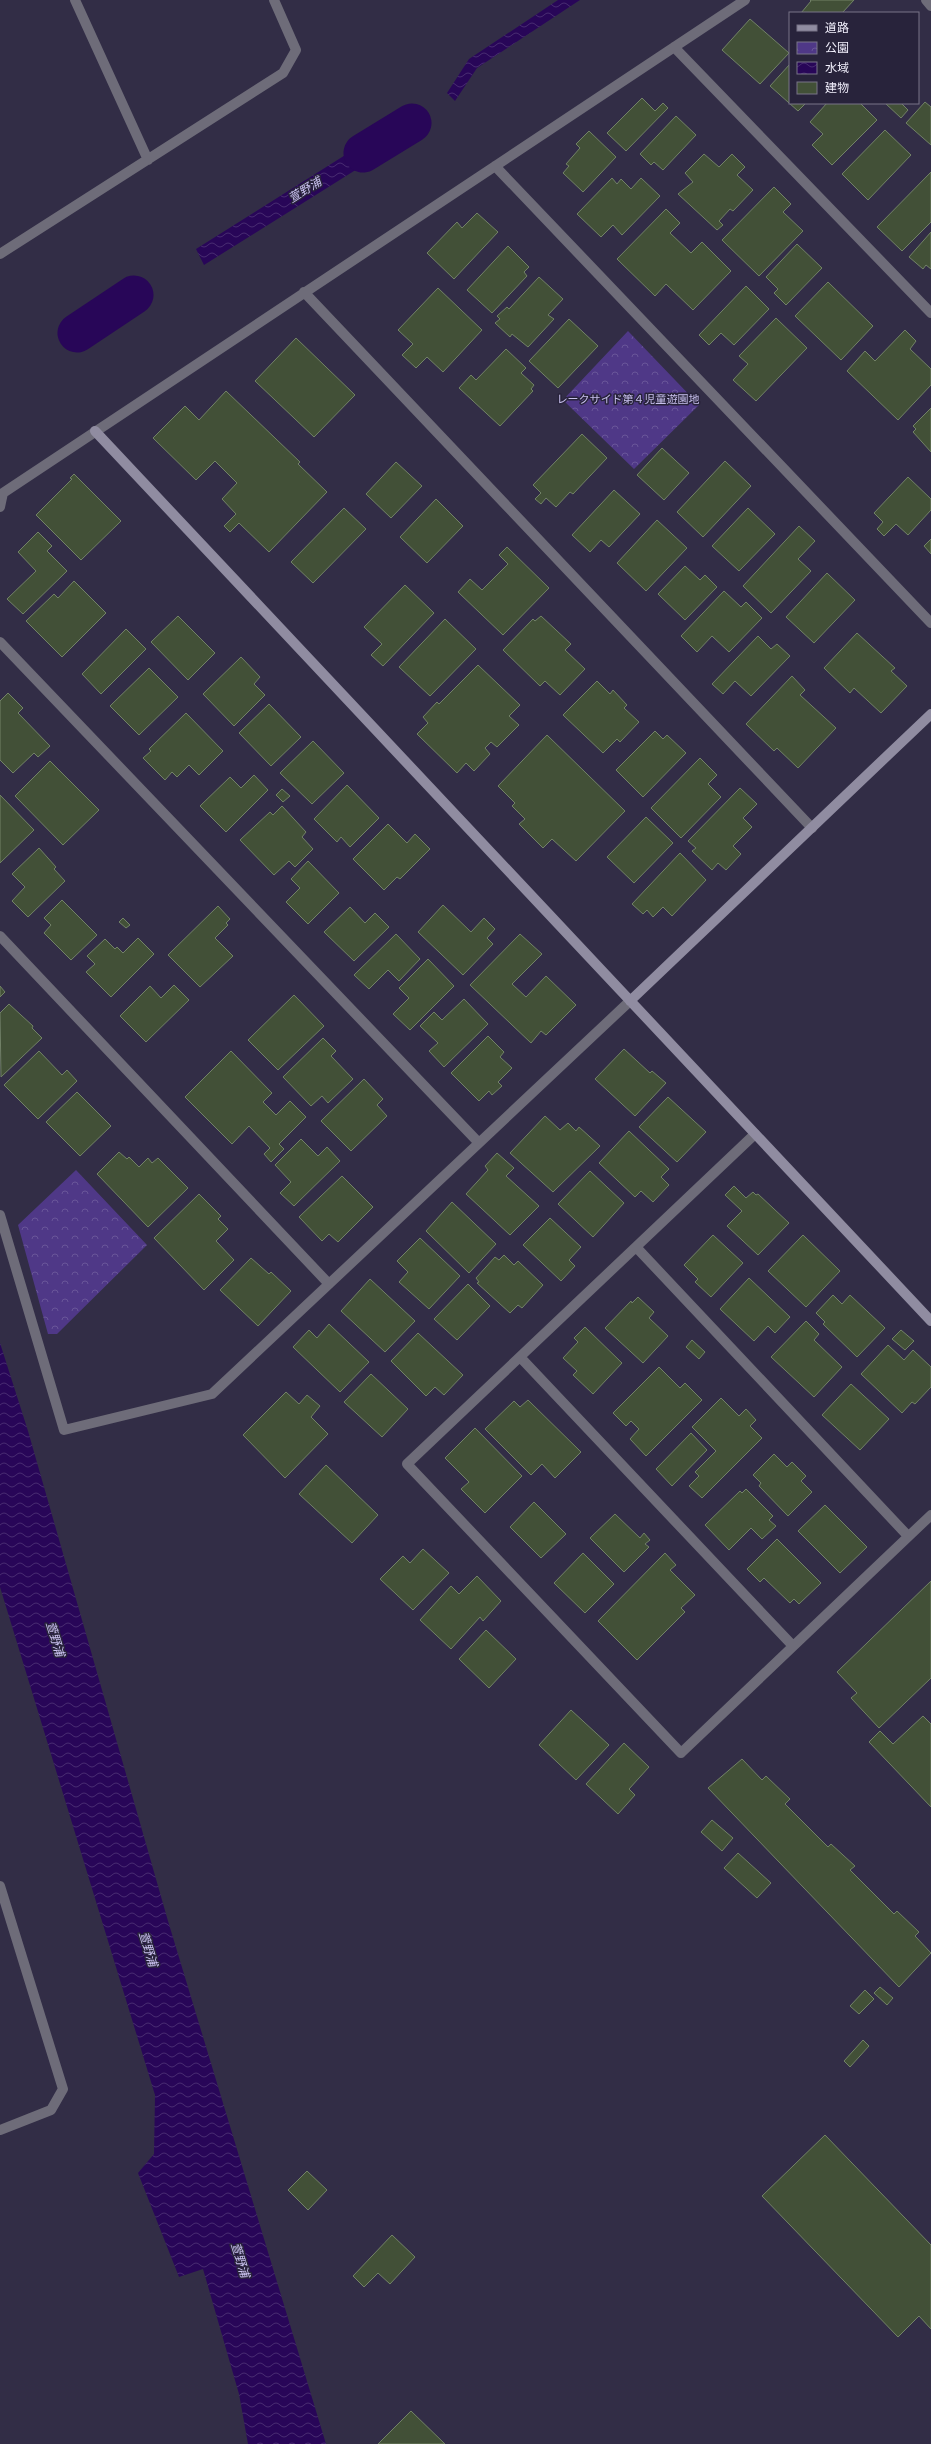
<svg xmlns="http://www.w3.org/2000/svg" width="931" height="2444" font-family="'DejaVu Sans','Noto Sans JP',sans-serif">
<defs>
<pattern id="park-crowns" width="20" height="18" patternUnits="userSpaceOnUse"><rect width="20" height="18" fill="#4f3887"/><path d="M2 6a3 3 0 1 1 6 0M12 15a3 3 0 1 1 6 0" fill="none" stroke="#695599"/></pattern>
<pattern id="water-waves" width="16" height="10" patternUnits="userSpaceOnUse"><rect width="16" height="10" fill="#280658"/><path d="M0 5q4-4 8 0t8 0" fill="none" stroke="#482b71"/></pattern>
</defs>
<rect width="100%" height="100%" fill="#322d46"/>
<path fill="url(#park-crowns)" d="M628,331L699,405L634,469L563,400Z
M76,1170L147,1245L57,1334H48L18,1225Z"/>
<path fill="url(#water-waves)" d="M558,0H580L477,68L455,101L447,93L469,59Z
M404,118L413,134L204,265L196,249Z
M128,290L137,302L81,338L71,325Z
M0,1343L28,1431L168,1921L326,2444H248L239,2394L203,2269L179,2277L138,2173L154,2154L155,2095L0,1587Z"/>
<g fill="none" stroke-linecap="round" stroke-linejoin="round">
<path stroke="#280658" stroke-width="39" d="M363,153L412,123
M77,333L134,295"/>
</g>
<path fill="#425037" stroke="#728267" d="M810,0H854L842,13H801L811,1Z
M750,19L789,53L760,84L722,50Z
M790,64V103H806L798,111L770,86Z
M642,98L655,111L663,103L668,108L626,151L607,133Z
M925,102L931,107V145L906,123Z
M827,103H860L877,120L832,165L812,145L823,134L810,122Z
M885,103H901L908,110L901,118Z
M676,116L696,135L663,170L654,162L651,165L640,154Z
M885,130L911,155L868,200L842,174Z
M589,131L616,157L583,192L563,173L569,166L566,164L580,148L576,144Z
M704,154L719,167L732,154L745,167L737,175L753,190L733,211L730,209L719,221L723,225L717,230L678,194L693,182L685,173Z
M931,172V222L902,251L877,227Z
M612,178L617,184L621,179L631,189L641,178L660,196L622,235L613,225L601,237L577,214Z
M774,187L791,204L783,212L803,231L759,276L722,240Z
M666,209L680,223L670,233L691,253L702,242L731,271L693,310L666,284L655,296L617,259Z
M477,213L498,232L454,279L427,253L457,222L462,228Z
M931,232V269L926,265L923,269L909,257Z
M797,244L822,268L786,305L774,293L778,289L766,277Z
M508,246L529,267L524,272L527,276L492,313L467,290Z
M539,277L563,299L548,315L554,319L528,347L512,334L510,337L495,323L500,319L497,316L507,307L509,309Z
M828,282L873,326L841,360L795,316Z
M746,286L769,309L734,345L721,333L709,345L699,335Z
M438,288L482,330L443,372L427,357L416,368L402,355L413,344L398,330Z
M776,318L807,348L756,401L733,380L748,364L739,356Z
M569,319L598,346L558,388L529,361Z
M905,330L916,341L910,349L931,369V385L898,420L847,371L865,351L875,361Z
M296,338L355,395L314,437L255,381Z
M506,349L526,368L521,373L534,385L531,389L533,391L500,426L459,388L471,375L476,380Z
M226,391L300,462L298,464L327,492L269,552L239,523L230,532L224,526L236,514L222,499L237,483L215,461L196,480L153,438L185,406L199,420Z
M931,408V452L913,432L916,429L913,426Z
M582,434L607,458L573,494L570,492L556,507L546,498L541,504L535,499L541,493L533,485Z
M662,448L689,473L664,500L637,475Z
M725,461L751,486L703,537L677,512Z
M396,462L422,486L391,518L366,494Z
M74,474L121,521L81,560L36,515L72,479L70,478Z
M908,477L931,499V510L908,535L896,524L884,536L877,529L883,522L874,513Z
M614,490L640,514L609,547L601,540L590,552L572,535Z
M436,499L463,526L427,563L400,537Z
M344,508L366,529L313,583L291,562Z
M748,508L775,534L739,571L712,546Z
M657,520L687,548L646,591L617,563Z
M799,526L815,541L798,559L811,571L771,613L743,586Z
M38,532L52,546L47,551L67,571L23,614L7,599L36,571L18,552Z
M931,539V554L924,546Z
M507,547L549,588L503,635L458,592L470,579L482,590L508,564L499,555Z
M685,566L700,580L705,575L717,587L685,620L658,594Z
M827,573L855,600L814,643L786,617Z
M74,581L106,613L62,657L26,621L54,594L58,598Z
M405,585L434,613L383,666L371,655L382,644L364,627Z
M724,591L741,607L746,602L762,618L729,652L712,636L697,652L681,636Z
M178,616L215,653L188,680L151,642Z
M541,616L571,644L565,650L585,669L560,695L545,681L540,686L503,650L533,619L535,621Z
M445,619L476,649L430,696L399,667Z
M126,629L146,649L101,694L82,674Z
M857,633L895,668L891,671L907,686L881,713L854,688L850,693L824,668Z
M758,636L771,649L777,644L790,656L751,696L735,681L723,694L712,684Z
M241,657L260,677L254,684L265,695L234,726L203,694Z
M478,665L520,705L509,716L519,725L497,747L491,742L485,748L490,754L474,771L466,763L457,773L417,734L428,723L423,717L437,702L439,704Z
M149,668L178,697L139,735L110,706Z
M792,676L805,690L800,695L836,728L798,768L777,748L774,751L746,724Z
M597,681L610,694L613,690L627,705L624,708L639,722L620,742L617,739L603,753L563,715Z
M8,693L23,708L18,713L50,746L38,757L34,753L13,773L0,760V701Z
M269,704L301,737L271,766L239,733Z
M186,713L223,751L199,775L189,765L177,777L172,772L165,780L143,758L151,751L149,749Z
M655,731L663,739L667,735L686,753L643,797L616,770Z
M547,735L625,811L576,861L552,839L543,848L519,824L525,819L512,806L515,803L498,786Z
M313,741L344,773L312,804L280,773Z
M700,758L717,775L708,784L721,797L681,838L651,808Z
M50,761L99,810L63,845L15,796Z
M254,775L268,790L226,832L200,806L230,777L241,788Z
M347,785L379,818L350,847L341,837L337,842L314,819Z
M740,788L757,804L743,818L752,827L733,846L741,854L726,870L718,863L712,870L692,851L696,848L688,841Z
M282,789L290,796L283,802L276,795Z
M0,795L34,830L0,863Z
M282,806L306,832L302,837L313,849L295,867L289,861L274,875L240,840L270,812L273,815Z
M646,817L673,843L634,883L607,857Z
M388,824L407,843L415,834L430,849L400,879L397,877L384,890L353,859Z
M39,848L56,867L54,869L65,881L28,917L12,901L25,887L12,874Z
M680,853L706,880L672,916L663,907L653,917L647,910L643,914L632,904Z
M308,861L339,893L308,924L286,902L300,888L291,879Z
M62,900L97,935L71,960L44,933L51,925L44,918Z
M443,905L471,932L484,918L495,929L487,938L493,944L463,975L418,932Z
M218,906L230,919L226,923L228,925L215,938L233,956L200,987L168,955Z
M350,907L365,923L375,913L389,927L354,961L324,932Z
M123,918L130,925L126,928L119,922Z
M396,934L420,959L399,981L388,970L369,989L354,975Z
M520,934L542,954L512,984L526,997L546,976L576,1005L546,1035L541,1031L531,1043L470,985Z
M138,938L154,954L111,997L86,972L95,964L87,956L105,939L115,949L117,947L123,953Z
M428,959L454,986L410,1030L393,1014L409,998L399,988Z
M174,985L189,1000L146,1042L120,1016L150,986L161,998Z
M0,986L5,992L0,997Z
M294,995L324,1026L278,1070L248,1040Z
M464,999L488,1024L444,1067L429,1051L438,1043L420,1026L434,1012L442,1020Z
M9,1004L33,1026L32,1028L42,1038L1,1077L0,1013Z
M488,1036L504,1052L500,1057L512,1068L498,1082L502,1086L492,1095L489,1091L479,1101L451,1073Z
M323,1038L336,1051L331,1056L353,1079L328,1103L322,1096L311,1106L283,1077Z
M624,1049L650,1073L652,1071L666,1083L635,1116L595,1079Z
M39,1051L62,1075L67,1070L77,1081L38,1119L4,1085Z
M231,1051L272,1093L263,1102L276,1115L290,1101L306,1117L279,1144L284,1149L271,1162L264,1154L270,1148L249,1126L232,1144L185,1097Z
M364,1079L383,1099L377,1105L387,1116L351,1151L321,1121Z
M77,1092L111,1126L80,1156L46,1122Z
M668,1097L706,1132L677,1162L639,1127Z
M545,1116L560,1130L568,1123L576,1131L579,1127L600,1146L553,1192L510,1153Z
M629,1131L669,1169L661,1177L669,1185L653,1202L641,1191L635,1197L599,1163Z
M301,1139L318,1156L327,1147L340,1161L294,1206L280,1193L291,1182L275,1165Z
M119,1152L127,1159L129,1157L139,1167L148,1158L152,1163L158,1158L188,1188L148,1227L97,1174Z
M497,1153L514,1168L506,1176L539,1206L510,1235L466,1194L488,1170L485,1166Z
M590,1171L624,1203L593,1237L558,1204Z
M342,1176L373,1207L338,1242L329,1234L322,1241L299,1217Z
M734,1186L746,1198L753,1192L756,1195L758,1194L789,1223L758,1255L727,1226L742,1211L725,1195Z
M199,1194L221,1216L218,1219L228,1229L216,1241L234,1260L204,1290L154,1238Z
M452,1202L496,1244L469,1273L426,1231Z
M550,1218L581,1247L569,1260L575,1266L561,1281L523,1245Z
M713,1235L743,1263L711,1297L695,1282L698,1279L684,1265Z
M803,1235L840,1271L806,1307L768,1271Z
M420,1238L460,1276L429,1309L399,1282L408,1272L397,1261Z
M504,1255L514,1265L518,1261L543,1285L522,1308L518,1305L510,1313L477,1283L479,1282L476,1278L495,1257L499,1260Z
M251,1258L269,1274L271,1272L291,1291L258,1326L220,1290Z
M749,1278L790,1317L775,1333L768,1326L754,1341L720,1309Z
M370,1279L415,1321L385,1352L341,1311Z
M468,1284L490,1306L457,1340L434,1319Z
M833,1295L842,1304L850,1295L885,1328L857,1357L823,1324L825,1322L816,1313Z
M638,1297L654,1312L649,1318L668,1336L643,1363L605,1328L631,1301L632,1303Z
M806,1321L819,1334L814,1340L842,1367L814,1397L771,1357Z
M329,1324L369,1362L340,1392L293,1347L309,1330L317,1338Z
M585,1327L622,1363L593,1394L573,1375L577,1371L563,1358L578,1342L574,1338Z
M901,1330L914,1341L905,1350L892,1339Z
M418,1333L463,1375L444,1395L435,1387L426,1396L391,1361Z
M692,1340L705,1352L699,1359L686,1347Z
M888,1345L904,1360L913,1350L931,1367V1387L915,1404L912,1402L902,1413L861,1374Z
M659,1367L680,1388L685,1383L702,1400L646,1456L630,1439L639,1429L631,1421L626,1426L613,1413Z
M371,1374L408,1409L382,1437L344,1402Z
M851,1384L889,1419L860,1450L822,1415Z
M286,1392L299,1404L307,1395L320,1406L311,1417L328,1434L285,1478L243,1435Z
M721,1398L739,1416L746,1409L756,1420L750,1426L762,1438L702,1498L689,1486L699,1476L695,1472L716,1451L692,1427Z
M528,1400L581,1452L555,1478L542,1464L531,1475L485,1429L514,1401L520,1407Z
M475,1428L522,1476L485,1513L461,1489L469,1482L445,1458Z
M691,1433L707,1450L672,1486L656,1469Z
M774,1454L787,1467L792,1462L806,1476L801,1481L812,1492L788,1516L759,1486L761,1483L753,1475Z
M326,1465L378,1515L352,1543L299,1494Z
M746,1489L773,1516L769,1520L776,1526L762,1539L751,1528L729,1550L705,1525L740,1491L742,1493Z
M534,1502L566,1534L541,1558L510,1527Z
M825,1505L867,1547L840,1573L798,1531Z
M615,1514L640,1538L644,1533L650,1540L645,1544L649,1547L624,1572L590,1538Z
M777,1539L821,1583L799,1604L794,1599L790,1603L764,1578L760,1582L747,1569Z
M423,1549L449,1573L413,1610L380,1579L403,1556L410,1563Z
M583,1553L614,1584L585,1613L554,1583Z
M665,1553L676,1565L670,1570L695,1595L681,1608L685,1612L637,1660L598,1621Z
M477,1576L501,1601L483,1621L480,1617L451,1649L420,1620L451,1586L459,1594Z
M931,1581V1678L879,1728L851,1698L857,1693L837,1672Z
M486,1630L516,1659L489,1688L459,1659Z
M571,1710L609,1745L576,1780L539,1745Z
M923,1716L931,1724V1807L869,1742L880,1731L893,1744Z
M624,1743L649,1767L629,1789L635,1795L618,1814L586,1784Z
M742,1759L762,1780L766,1776L790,1799L785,1804L828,1847L831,1844L855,1866L850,1870L894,1914L897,1911L919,1932L915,1936L931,1953L899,1987L708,1788Z
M712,1820L733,1838L722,1851L701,1832Z
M738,1853L771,1883L757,1898L724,1868Z
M880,1987L893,1998L887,2005L874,1993Z
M865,1990L874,1999L859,2014L850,2006Z
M863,2040L869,2046L850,2067L844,2061Z
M825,2135L931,2245V2329L919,2316L898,2337L762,2196Z
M307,2171L327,2190L308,2210L288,2190Z
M392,2235L415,2257L390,2284L378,2273L364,2287L353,2276Z
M411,2411L445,2444H378Z"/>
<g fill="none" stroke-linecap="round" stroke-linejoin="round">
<path stroke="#6e6c79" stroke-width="10" d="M75,0L148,160
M926,0L931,6
M674,47L931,313
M495,166L931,623
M0,254L283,73L296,50L274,0
M304,292L812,828
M0,507L3,493L745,0
M0,642L479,1143
M0,936L329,1284
M755,1134L407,1464L681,1753L931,1515
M0,1215L64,1430L212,1394L630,1001
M636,1247L908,1536
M520,1357L793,1646
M0,1886L63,2089L51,2110L0,2130"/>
<path stroke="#908ca1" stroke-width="10" d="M95,431L931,1321
M630,1001L931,714"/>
</g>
<g text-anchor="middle" stroke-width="3" stroke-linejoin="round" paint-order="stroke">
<g font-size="11" fill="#c8c0ed" stroke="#28233b">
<text x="628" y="403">レークサイド第４児童遊園地</text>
</g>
<g font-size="12" font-style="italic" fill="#c9c1ef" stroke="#28233b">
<text transform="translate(305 190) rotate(-32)" y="4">萱野浦</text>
<text transform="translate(55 1639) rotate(73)" y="4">萱野浦</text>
<text transform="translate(148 1949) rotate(73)" y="4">萱野浦</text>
<text transform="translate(240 2260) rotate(73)" y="4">萱野浦</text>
</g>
</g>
<rect x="789" y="12" width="130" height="92" fill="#28233b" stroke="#787588"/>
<rect x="797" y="25" width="20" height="6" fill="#908ca1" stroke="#787588"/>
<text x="825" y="32" font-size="12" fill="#f1effc">道路</text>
<rect x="797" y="42" width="20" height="12" fill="url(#park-crowns)" stroke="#787588"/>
<text x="825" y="52" font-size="12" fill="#f1effc">公園</text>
<rect x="797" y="62" width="20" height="12" fill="url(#water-waves)" stroke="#787588"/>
<text x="825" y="72" font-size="12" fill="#f1effc">水域</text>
<rect x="797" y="82" width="20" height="12" fill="#425037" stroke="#787588"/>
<text x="825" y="92" font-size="12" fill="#f1effc">建物</text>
</svg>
